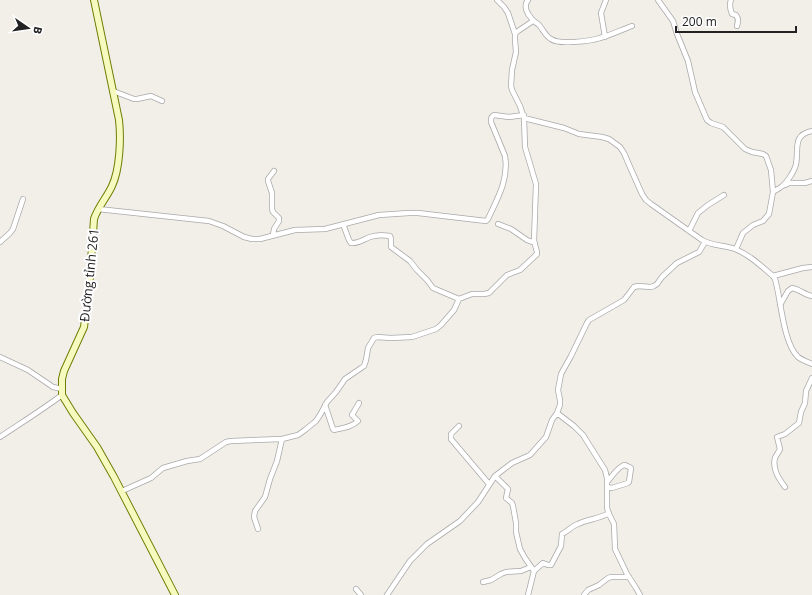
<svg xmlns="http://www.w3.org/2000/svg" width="812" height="595" font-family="'Open Sans',sans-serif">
<rect width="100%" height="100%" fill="#f2efe9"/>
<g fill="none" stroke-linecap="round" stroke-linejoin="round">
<defs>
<path id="minor" d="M497,0L504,7L508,13L515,34
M528,0C523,6 527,14 532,19C534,22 537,23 539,25C543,29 545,36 551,39C559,45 591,41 600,38C611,35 621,30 632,26
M658,0L673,21L677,34L688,61L695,92L707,120L711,123L723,127L745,149L752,152L763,154L766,156L771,170L773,192L769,214L763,221L753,225L743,233L736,249
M731,0C729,5 730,9 732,14L736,15C739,19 738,22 737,26
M605,37L601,13L606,0
M113,91L134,99H137L151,96L162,101
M524,118L564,128L579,134L602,137L609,139L620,147L624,153L630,167L642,194L646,200L651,204L702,240C712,246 724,245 735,249C750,255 761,266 773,276L775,279C781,299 783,343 798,357C802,360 807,362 812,364
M785,185L789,183H805L812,181
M773,192C775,190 779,189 781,187C787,183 795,170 796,164C799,149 792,135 812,131
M98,209L209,221L223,226L244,237L252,239H260L295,230L325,229L379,215L409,213H418L486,221L488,219C497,199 509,180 505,156L491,122C491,118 491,117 494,115L509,117L524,115
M343,224L349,240L351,243C358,244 364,239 370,237C376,235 384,235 390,236L391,239V247L410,261L417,270L427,280L433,288L459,299
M498,224L511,229L527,240L535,243
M689,231L698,213L708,205L724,195
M273,235L274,229L279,221V218L273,212L272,209V193L268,181V179L274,171
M0,242L10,233L13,229L23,199
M773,276L803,268L812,267
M780,305L788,291L792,288C799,289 805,295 812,296
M0,357L28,370L53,387L62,389
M325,405L333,429L334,430C343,428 352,427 358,421L352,415L359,403
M557,413L574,426L583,435L605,470L607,478V507L608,512L614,524L615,549L627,574L636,588L640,595
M459,426L451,434V439L489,484
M0,437C21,423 42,410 62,395
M495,476L508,489L506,498L512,503L513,506L516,523V532L520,549L525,558L534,571L528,595
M607,487L612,488L628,483L629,482L631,468C630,467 627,466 625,465C620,465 611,477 608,481
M785,487C779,479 772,469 775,458C776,455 779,452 780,449L777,437L785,434L799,423L801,412L805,403L806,391L812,378
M122,491L151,478L163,468L187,461L200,459L226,442L231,441L282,439L298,435L305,430L316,421L320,415L327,402L336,392L345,379L364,366L366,360L368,348L374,338L377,337L391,338L412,337L436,329L441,325L454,310L459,299L472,294H484L489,293L507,275L520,270L537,254V252L534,241L536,184L525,147L524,118L520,106L512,90L511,86L512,70L516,52L515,40V34L518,31L533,21
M258,529L254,517L255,511L265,497L270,479L277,461L282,439
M534,571L543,563L548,565H551L561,546L562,534C568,531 572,526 578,524C588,519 599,519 609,513
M483,582L491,580L501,574L506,572L521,571L531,567
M356,589L361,595
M387,595L410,561L427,544L460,521L478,502L495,476L512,463L530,455L546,437L552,420L557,413L560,405V400L558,390L561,374L571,356L587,323L589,320L624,300L634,287L638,286L651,287L654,286L657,284L662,277L677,263L699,252L705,242
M584,595L588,590L599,585L608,578L611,577H629"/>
<path id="secondary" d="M94,0L119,120C121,138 120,169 112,186C107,197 98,207 94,219L89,289L84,327L64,371L62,379V395L73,413L97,447L114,477L175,595"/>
</defs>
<use href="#minor" stroke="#a9a9a9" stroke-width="6"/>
<use href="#secondary" stroke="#707d05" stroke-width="8"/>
<use href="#minor" stroke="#fff" stroke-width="4.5"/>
<use href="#secondary" stroke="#f7fabf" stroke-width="6"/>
</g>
<g text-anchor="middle" stroke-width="4" stroke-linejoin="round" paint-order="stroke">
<g font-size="13" fill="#222" stroke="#fff">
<text transform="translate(89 275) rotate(-84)" y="5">Đường tỉnh 261</text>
</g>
</g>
<g transform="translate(28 28) rotate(103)" stroke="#ffffff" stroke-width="3" paint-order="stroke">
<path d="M0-3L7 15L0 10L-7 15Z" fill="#222222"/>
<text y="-6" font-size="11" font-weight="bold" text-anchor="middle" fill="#222222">B</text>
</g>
<path d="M676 26v6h120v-6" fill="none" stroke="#222222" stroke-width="2"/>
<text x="682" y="26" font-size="12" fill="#222222" stroke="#ffffff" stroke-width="3" paint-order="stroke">200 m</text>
</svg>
